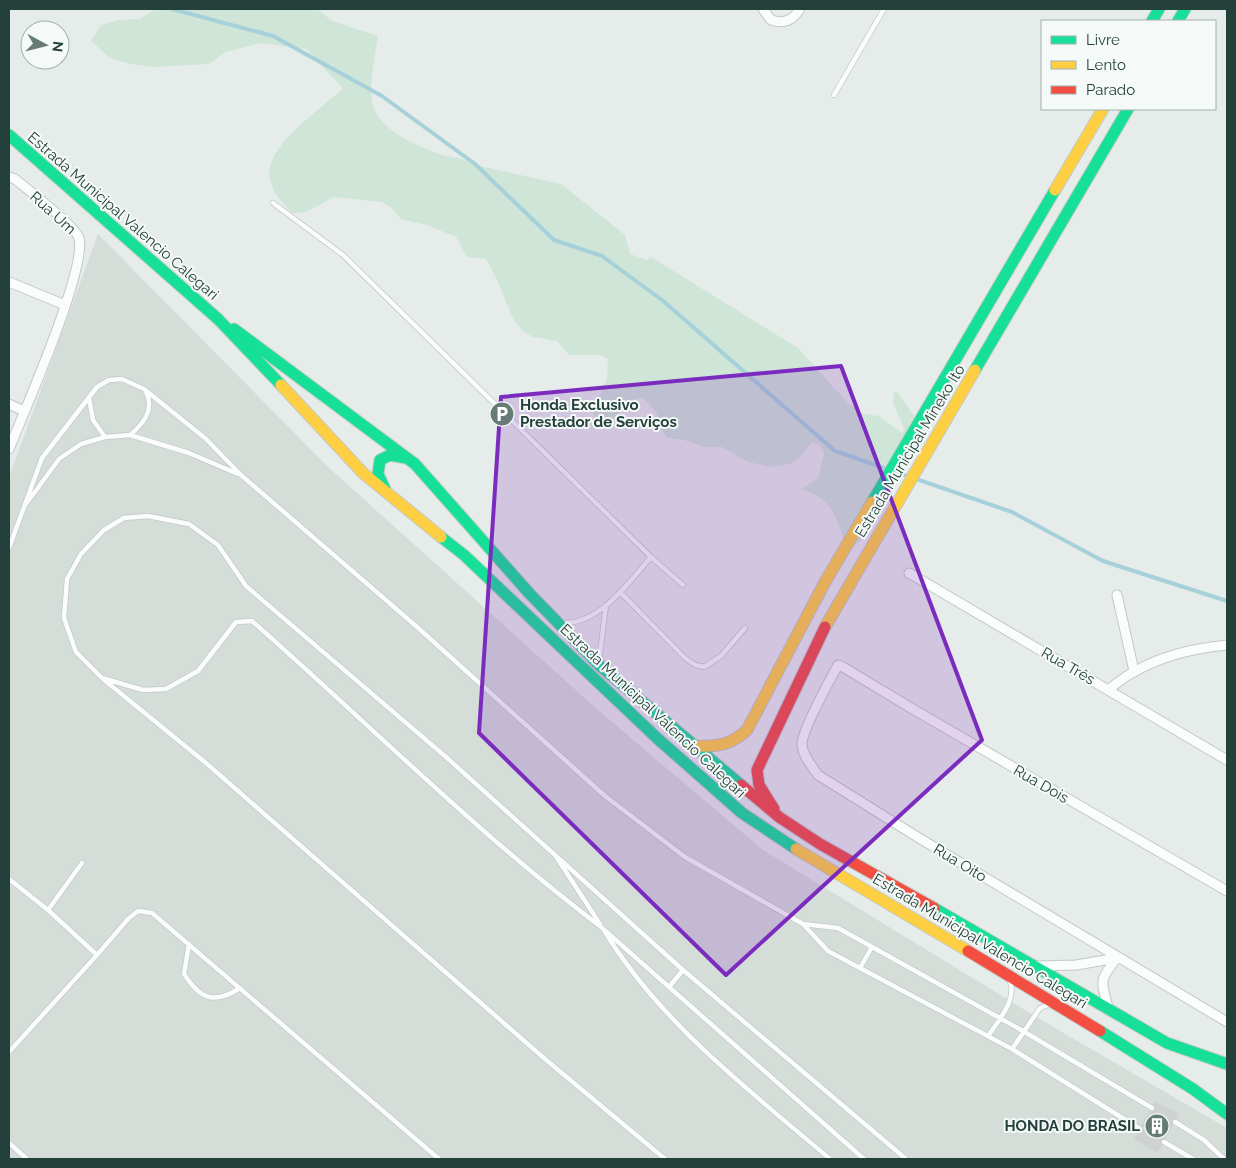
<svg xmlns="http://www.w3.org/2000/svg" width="1236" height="1168" font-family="Raleway,sans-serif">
<rect width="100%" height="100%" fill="#e6ece9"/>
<path fill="#d5ddd9" d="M98,234L328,467L598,710L763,850L1043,1021L1227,1128V1159H9V477Z"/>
<path fill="#cfe5d7" d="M155,9H317L332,21L378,36C375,57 369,80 372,101C376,129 416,145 439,154C451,158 465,157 475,165L561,184L625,235L630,254L647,260L651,257L798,348L848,403L863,414L879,416L902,433L904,428L893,403L894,393L897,391L924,431L859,542L850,549L845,546C838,520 831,495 801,490L819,476L824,453L819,444L811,443L800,458L790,464L768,467L746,461L722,447H705L684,440L668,438L663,433L656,412L643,398L632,400C622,414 612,421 595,418L593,412L607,378L608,359L600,355H569L557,341L533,337L524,332L514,321L498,282L486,259L467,257L456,237L427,225L401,219L389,206L382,202L334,197L306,212L293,213C279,202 265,182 271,163C280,137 322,107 343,89C332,75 318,64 307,49L261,43L225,52L209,64L152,67L131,64L110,58L91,41L101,25L119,20L140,19Z"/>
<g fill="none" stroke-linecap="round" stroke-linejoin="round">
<path stroke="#a7d1da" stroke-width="4" d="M172,9L273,36L382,96L475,164L554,240L602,256L662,300L835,451L1012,512L1103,561L1227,601"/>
</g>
<path fill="#ced3d1" d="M1155,1101L1179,1114L1158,1153L1134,1139Z"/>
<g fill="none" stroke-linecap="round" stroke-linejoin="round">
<defs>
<path id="lane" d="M834,95L884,9
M273,203L343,255L651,557L683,585
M89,398L93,420L105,437
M130,435C143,424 155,410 146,392
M26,504L59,459L81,444L105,437L130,435L189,453L238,474
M9,548L42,458L97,387L109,380L122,379L144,389L206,439L241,475L416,626L605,796L685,857L803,924L828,951L1012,1049L1140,1129
M620,592L685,658L695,665L704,667L721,656L745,628
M564,623C601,623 628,583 651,557
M599,661L606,605
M103,679L206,763L545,1059L665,1159
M555,855L600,924
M9,879L48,910L97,955L9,1052
M48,910L82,863
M803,924L838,928L1023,1031L1152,1108
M604,930C658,1021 750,1091 830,1159
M189,944L184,974C200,999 214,1005 240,988
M97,955L128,919L138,911L152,913L439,1159
M860,968L872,947
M669,987L683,970
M988,1036C999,1020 1017,1000 1010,981
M1012,1049L1040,1008L1051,1004
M1175,1122L1204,1140L1224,1159
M1164,1142L1193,1159
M9,1143L27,1159
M864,1159L601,927C478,834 368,723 252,621L236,622L198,671L166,689L143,690L102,678L76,652L64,618L67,579L81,554L104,530L124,518L148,516L189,524L218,545L246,586L446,757L683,970L906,1159"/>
<path id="street" d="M763,9L771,20C784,24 792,21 800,9
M9,177L15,179C27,189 76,227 79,238C87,269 24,412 9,449
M9,282L65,305
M9,404L24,411
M909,573L1227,760
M1117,595L1134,671
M1108,690C1116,684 1125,676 1134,672C1161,656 1196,648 1227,645
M1227,891L911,708L843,667L838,665C830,680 802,730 802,744C802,755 812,766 818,775L919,838L1227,1022
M1036,966L1076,965L1117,958
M1109,1011C1102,982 1097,982 1117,958"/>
<path id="fast" d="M1152,21L1159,9
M1178,21L1185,9
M9,135L218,319L281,385
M234,329L415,464L529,593L599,665L741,785
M975,370L1128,109
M385,489L378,474L380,460L390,455L406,458
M872,502L1055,190
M441,537L464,555L658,739L742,813L796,849
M934,908L1167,1043L1227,1064
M1100,1031L1193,1089L1227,1114"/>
<path id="slow" d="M1055,190L1103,109
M281,385L363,473L441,537
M825,627L975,370
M695,746C717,747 731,745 747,730L825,582L872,502
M796,849L968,951"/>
<path id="jam" d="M741,785L779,817L820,844L934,908
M774,809L759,785L757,770L825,627
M968,951L1100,1031"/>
</defs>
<use href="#lane" stroke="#c3c9c6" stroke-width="6"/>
<use href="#street" stroke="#c3c9c6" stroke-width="11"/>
<use href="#fast" stroke="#c2cac7" stroke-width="13"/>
<use href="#slow" stroke="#c2cac7" stroke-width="13"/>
<use href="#jam" stroke="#c2cac7" stroke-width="13"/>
<use href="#lane" stroke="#fbfcfc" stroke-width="4.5"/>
<use href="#street" stroke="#fbfcfc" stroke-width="9"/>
<use href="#fast" stroke="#16e098" stroke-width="11"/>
<use href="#slow" stroke="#ffcf43" stroke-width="11"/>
<use href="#jam" stroke="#f24e42" stroke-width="11"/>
</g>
<path fill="#7b2cbf" fill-opacity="0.2" stroke="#7b2cbf" stroke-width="4" stroke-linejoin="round" d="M841,366L982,740L726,975L479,733L501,397Z"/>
<defs>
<symbol id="parking-disc" viewBox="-11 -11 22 22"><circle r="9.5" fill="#677c77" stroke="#f5faf8"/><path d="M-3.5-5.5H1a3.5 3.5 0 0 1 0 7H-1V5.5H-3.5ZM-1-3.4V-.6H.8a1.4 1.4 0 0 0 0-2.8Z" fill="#fff"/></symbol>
<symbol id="building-disc" viewBox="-11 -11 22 22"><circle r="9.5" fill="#677c77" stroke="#f5faf8"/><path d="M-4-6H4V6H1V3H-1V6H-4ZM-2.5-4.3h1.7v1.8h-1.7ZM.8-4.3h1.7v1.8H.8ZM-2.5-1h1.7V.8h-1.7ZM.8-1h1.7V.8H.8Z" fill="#fff"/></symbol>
</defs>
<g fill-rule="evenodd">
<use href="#parking-disc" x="488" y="400" width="28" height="28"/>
<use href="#building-disc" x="1143" y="1112" width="28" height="28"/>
</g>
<g text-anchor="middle" stroke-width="4" stroke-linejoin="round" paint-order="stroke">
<g font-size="15" fill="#23403a" stroke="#f5faf8">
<text transform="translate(53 213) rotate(42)" y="5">Rua Um</text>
<text transform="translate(123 216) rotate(41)" y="5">Estrada Municipal Valencio Calegari</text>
<text transform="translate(910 451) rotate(-59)" y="5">Estrada Municipal Mineko Ito</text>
<text transform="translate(1068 666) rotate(30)" y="5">Rua Três</text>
<text transform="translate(653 711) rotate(43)" y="5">Estrada Municipal Valencio Calegari</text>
<text transform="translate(1041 784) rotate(30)" y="5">Rua Dois</text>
<text transform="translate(960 863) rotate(31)" y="5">Rua Oito</text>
<text transform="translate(980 941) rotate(31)" y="5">Estrada Municipal Valencio Calegari</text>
</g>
<g font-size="15" font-weight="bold" fill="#23403a" stroke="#f5faf8" text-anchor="start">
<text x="520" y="410">Honda Exclusivo<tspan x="520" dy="17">Prestador de Serviços</tspan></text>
<text x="1140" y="1131" text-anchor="end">HONDA DO BRASIL</text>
</g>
</g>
<rect width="1236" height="1168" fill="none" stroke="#23403a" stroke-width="20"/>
<rect x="1041" y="20" width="175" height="90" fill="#f5faf8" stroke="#a1b0ac"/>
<rect x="1051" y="36" width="25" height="8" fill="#16e098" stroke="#a1b0ac"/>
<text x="1086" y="45" font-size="15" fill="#23403a">Livre</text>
<rect x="1051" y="61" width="25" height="8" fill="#ffcf43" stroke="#a1b0ac"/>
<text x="1086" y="70" font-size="15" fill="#23403a">Lento</text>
<rect x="1051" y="86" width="25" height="8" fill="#f24e42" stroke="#a1b0ac"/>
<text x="1086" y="95" font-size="15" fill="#23403a">Parado</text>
<g transform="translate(45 45) rotate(97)"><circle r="24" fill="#f5faf8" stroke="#a1b0ac"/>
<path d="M0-4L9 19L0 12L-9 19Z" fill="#677c77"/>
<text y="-8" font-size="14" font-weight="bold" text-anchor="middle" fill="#23403a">N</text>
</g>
</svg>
